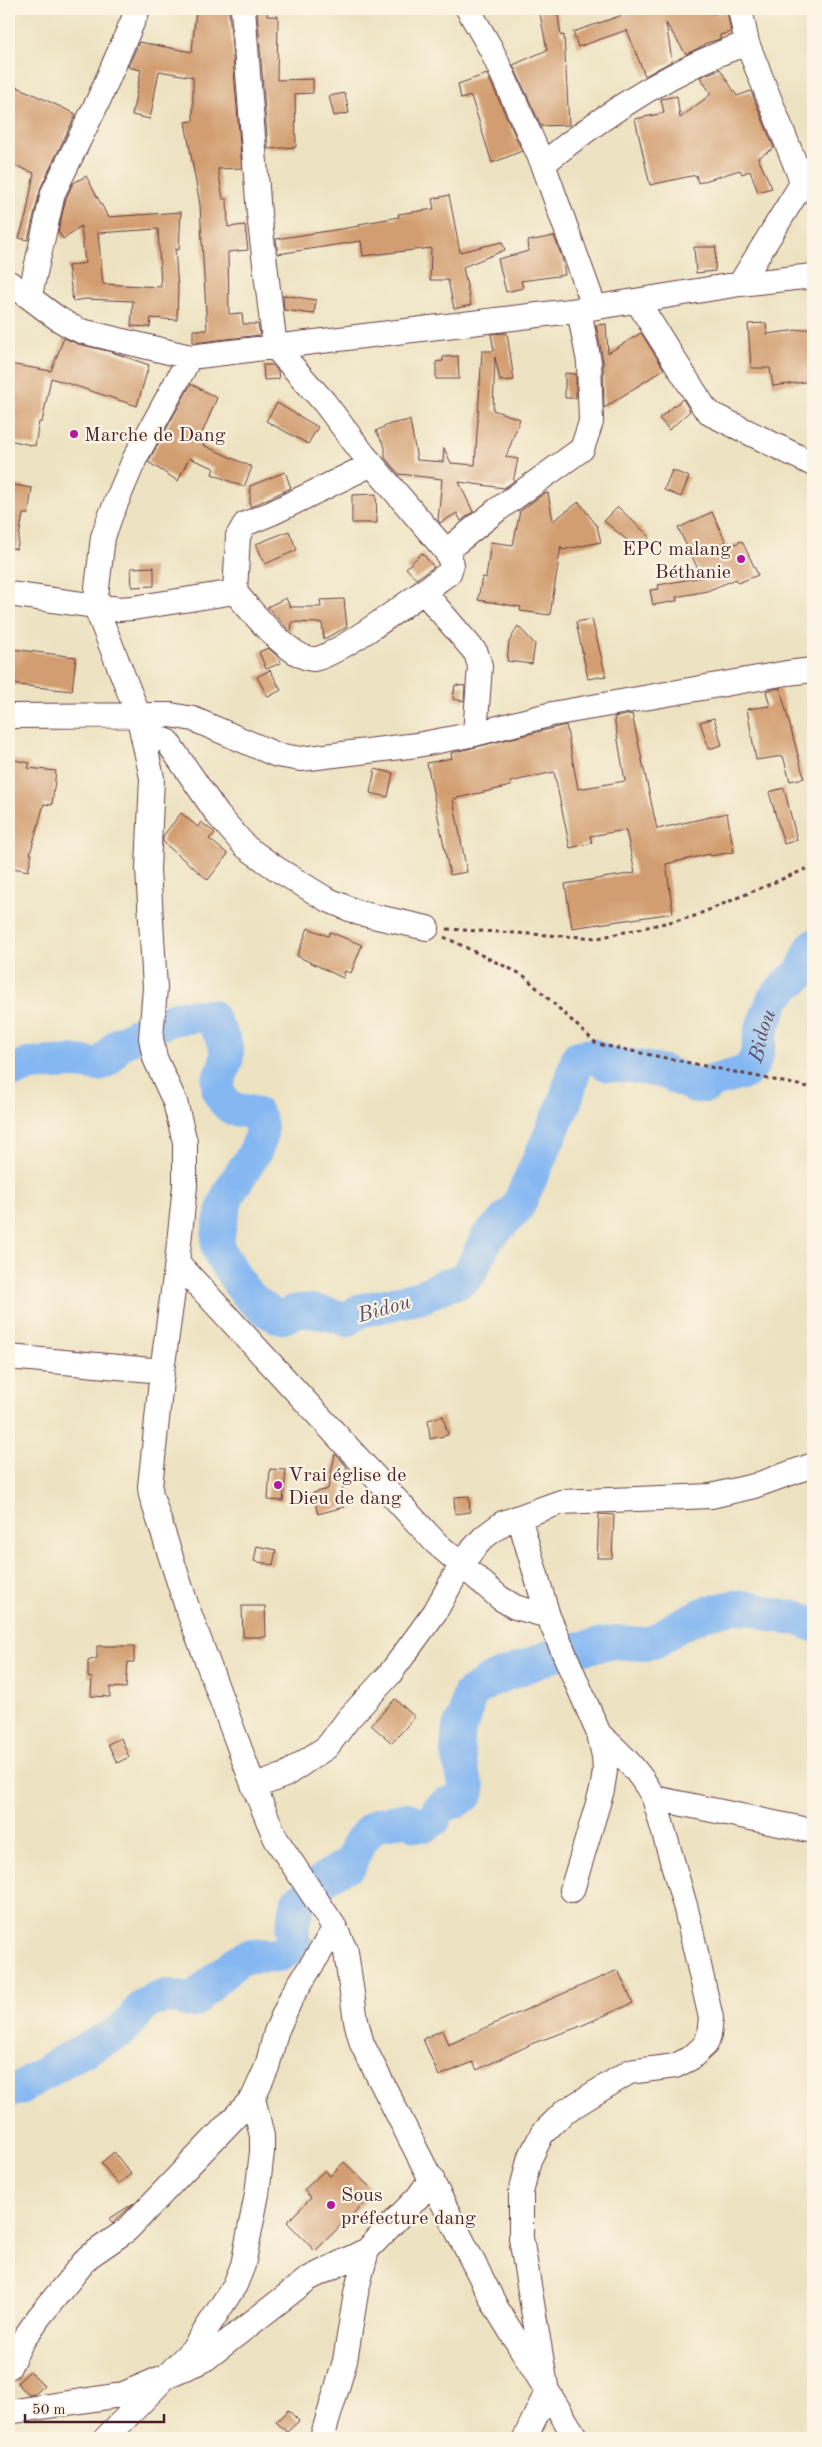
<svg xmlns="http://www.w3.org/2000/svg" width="822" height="2447" font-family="'Old Standard TT',serif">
<rect width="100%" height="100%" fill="#fcf5e5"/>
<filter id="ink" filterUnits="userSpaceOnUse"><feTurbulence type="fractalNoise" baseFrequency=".02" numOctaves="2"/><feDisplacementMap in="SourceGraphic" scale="10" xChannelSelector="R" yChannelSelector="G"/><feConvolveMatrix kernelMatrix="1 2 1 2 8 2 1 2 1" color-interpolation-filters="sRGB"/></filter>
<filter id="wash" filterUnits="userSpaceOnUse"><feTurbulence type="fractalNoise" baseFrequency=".0096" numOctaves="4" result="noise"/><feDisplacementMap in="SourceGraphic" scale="20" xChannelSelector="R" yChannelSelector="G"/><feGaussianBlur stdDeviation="1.12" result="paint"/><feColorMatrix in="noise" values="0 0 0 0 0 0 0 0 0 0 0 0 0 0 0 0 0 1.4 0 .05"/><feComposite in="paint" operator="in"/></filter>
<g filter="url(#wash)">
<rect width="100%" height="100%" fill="#ede2c1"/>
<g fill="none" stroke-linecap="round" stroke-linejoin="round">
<g stroke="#85b8f2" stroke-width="34">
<path id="s1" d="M9,1069L16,1070L31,1064L76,1062L98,1065L107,1060L118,1045L141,1032L175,1018L192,1016H211C216,1027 225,1040 227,1051C229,1072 205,1082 228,1105C234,1112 249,1110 257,1115C272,1141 242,1168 231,1190C224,1201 217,1232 218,1245C219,1256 227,1264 232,1272C241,1291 259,1307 277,1316C284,1320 288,1314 294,1312C306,1308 336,1315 347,1320L359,1311L421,1297L443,1286L461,1281L469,1274L487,1238L517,1208L565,1102L578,1057L592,1055L609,1065L632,1066L664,1072L695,1086H707L714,1081L746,1072L753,1064L757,1054L761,1031L774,998L788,983L800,975L813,946"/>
<path d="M9,2090L19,2089L60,2063L119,2032L129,2023L142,2007L153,2000L168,1996L193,2001C204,1990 233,1961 246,1957C265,1952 284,1963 294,1941L292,1930L298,1901C310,1895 313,1889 322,1881C331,1873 340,1869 350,1864L359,1843L371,1829L379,1824L408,1819L417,1825H426L434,1820L438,1811L444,1805L457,1801L467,1794L468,1788L463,1776L457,1748L459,1728L465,1716L469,1695L489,1681L562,1652L615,1642L644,1644L656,1641L678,1626L703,1614L733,1607L753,1608L773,1615L798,1618L813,1625"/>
</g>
</g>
<g id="blocks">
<path fill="#d29d70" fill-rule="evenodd" d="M196,9L229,11L242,168L218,169L223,199H227L228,227L245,225L248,250L228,252L229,314L242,313L243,324H258L260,335L193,343V330H207L200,205L185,122L193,121V77L159,71L150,119L132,115L141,70L128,67L139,42L192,52Z
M257,9H268L267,16H278L277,80L313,79V93L295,94L296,147L268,149Z
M539,9H557L561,36L564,35L569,125L541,126L513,65L547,50Z
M640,9H712L713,14L727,11L731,32L720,35V39L704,44L705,45L686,54L666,23L672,61L645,76L627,30L578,47L573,32Z
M720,69L737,96L751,91L774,148L758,158L772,188L758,192L750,171L742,174L740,170L698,183L696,175L650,185L635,119L664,113L661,99L677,96L680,118L711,94L700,77Z
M487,74L522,151L492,163L471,96L461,99L458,84Z
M9,83L76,114L41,187L28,240L19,238L26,216L34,173L9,163Z
M345,93L349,113L334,116L329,96Z
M86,176L108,217L181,212L179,250L175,249L178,288L177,320L151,318L150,327L131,326L133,301L85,299L73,301L68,266L85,263L81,226L63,239L58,232L66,198L73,183ZM158,229L161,287L103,284L98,233Z
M449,195L460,252L502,242L505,250L463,267L471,305L454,309L448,280H430L431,248L363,256L361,241L278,254L276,239L360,226L359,224L399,217L398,214L434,209L432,199Z
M554,236L562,257L565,275L521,281L523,288L506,292L498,259L529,251L528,241Z
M694,247H716L715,271L696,273Z
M283,295L316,300L314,314L284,310Z
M766,323L767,334L813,328V381L773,386L770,368H751L748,324Z
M606,324L608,353L641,333L664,369L604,408L603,361L596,325Z
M507,333L514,380L500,381L495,357L493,410L520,419L506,457L518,459L513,482L504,488L459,482L473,512L461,521L457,513L440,523L438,520L442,479L399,474L385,458V447L376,431L390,424L410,420L417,460L443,462L444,448L451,463L475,465L482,351H494L491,334Z
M64,338L78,344L112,352L149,365L137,406L51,378L42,422H39L35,446L9,440V364L51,371Z
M458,356L459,379H436V362L443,361V357Z
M263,365H272L278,371L279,379L264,380Z
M565,373L576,374V398H565Z
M191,384L217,398L200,438L206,441L203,445L252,467L244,487L212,474L214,468L189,458L178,481L148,462Z
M683,399L690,411L669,430L659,418Z
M277,403L318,427L308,444L266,421Z
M672,470L689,477L681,497L664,490Z
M285,472L291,488L250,507V486Z
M9,484L32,488L28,514H23L17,549L9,548Z
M548,493L553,521L579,502L597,526L601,542L562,550L561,546L550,615L520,611L521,607L478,600L482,577L486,578L491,542L513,545L520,511L543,494Z
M376,494L377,523H352V495Z
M618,507L650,537L639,550L604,521Z
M712,512L728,547L742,541L758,575L738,583L736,579L707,591L676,597L677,601L653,605L650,590L659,589L658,585L702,577L678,528Z
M289,531L297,550L265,564L256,544Z
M422,553L434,567L416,579L406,568Z
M154,567V586L132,587L131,568Z
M286,598L290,607H321L320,600L344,599L347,627L324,639L322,623L292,622L291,632L267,607Z
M592,619L606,676L588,679L576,622Z
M518,626L535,644L532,664L507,661L509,642Z
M268,648L279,657L281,663L266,669L259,652Z
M12,649L76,657L72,691L9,684Z
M270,670L281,690L268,697L257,677Z
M455,685L465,686L464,701L453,699Z
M780,688L804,778L790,781L783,756L756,760L747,709L770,706L766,691Z
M632,714L657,829L727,813L734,852L710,856V854L666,864L673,913L572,928L565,884L635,873L626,830L590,836L592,843L570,848L554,772L510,782L511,786L453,799L467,872L450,875L427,763L452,758L451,753L566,725L578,789L625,781L614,717Z
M714,718L722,745L709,749L700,722Z
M9,759L30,763L28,768L56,771L52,805L44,804L30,854H32L28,871L9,867Z
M375,769L393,773L388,797L370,793Z
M784,788L797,840L784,844L769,792Z
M181,813L198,827L201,822L215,833L209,839L228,854L208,880L163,842V836Z
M308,928L328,936L330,932L362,945L351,973L345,971L343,978L297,956Z
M443,1416L448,1435L430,1439L428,1420Z
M335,1454L347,1467L341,1497L344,1507L318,1514L313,1493L328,1489Z
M270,1469L286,1470L283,1501L268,1500Z
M469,1496L470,1512L455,1514L454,1497Z
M599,1514L614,1515L612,1558H597Z
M257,1546L276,1550L273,1565L254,1561Z
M242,1606H265L266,1637H243Z
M97,1646H134V1662H128L126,1688L110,1687V1697L91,1696L92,1678L88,1677V1661L97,1658Z
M395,1699L415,1717L392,1743L371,1725Z
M121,1738L129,1757L117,1763L108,1744Z
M618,1970L633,2003L576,2028L536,2042L477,2070L473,2062L439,2076L423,2039L442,2030L448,2045L509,2017Z
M114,2152L131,2174L118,2184L101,2163Z
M344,2162L375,2192L315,2251L287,2222L311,2198L304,2190L325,2170L330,2176Z
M134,2203L113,2223L109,2219Z
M30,2371L44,2386L35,2394L29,2395L17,2383Z
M288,2410L299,2421L287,2432L276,2422Z"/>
</g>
</g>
<g filter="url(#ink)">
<use href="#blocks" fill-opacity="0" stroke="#623c42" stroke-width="1"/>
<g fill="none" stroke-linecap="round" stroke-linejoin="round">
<defs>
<path id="minor" d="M243,9L259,214L275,347L324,402L364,455L446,551L452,564L449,573C428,588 332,660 313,659C289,658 250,610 235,592L238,536L245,524L272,513L372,464
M468,9L491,49L543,164L594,306
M740,9L747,43L802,181
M543,164C604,114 673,69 747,43
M9,283C34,298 54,320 81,331L190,357L579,310L740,284L813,276
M740,284L811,169
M30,295L53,193L99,99L138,9
M637,301L704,407L711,414L813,464
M190,357L135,458L110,517L103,537L95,605L138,714L152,778L148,869L155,988L151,1038L155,1058L175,1102L185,1142V1186L177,1262L436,1543L500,1598L515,1607L548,1616
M446,551L497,510L582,449L591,422L589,362L579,310
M423,591L476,653L480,666L475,734
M9,594L118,609L133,608L235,592
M9,716L171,715L193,719L277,755L301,759L417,745L475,734L552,714L787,673L813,670
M142,733L167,741L218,815L246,847L277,869L326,899L359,913L427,928
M9,1357L162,1371
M519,1517L548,1616L599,1734L604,1756L605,1771L602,1790L572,1890
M254,1787L285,1775L327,1747L349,1718L389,1675L435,1612L461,1565L473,1549L484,1537L503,1523L561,1502L711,1496L754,1486L813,1465
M654,1798L813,1831
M335,1928L346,1952L356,2021L362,2044L497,2309L576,2438
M9,2367L21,2343L39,2317L88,2257L127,2230L253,2098L267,2067L276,2032L292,1996L335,1928L276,1839L254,1787L187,1607L151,1495L150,1487L162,1371L177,1262
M9,2412L121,2395L204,2360L308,2279L367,2250
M106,2438L194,2348L235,2285L243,2265L257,2194L262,2152V2136L253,2098
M322,2438L345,2361L356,2293L367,2250L418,2197L432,2178
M525,2438L547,2392L521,2238V2193L529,2160L542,2134L564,2112L629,2072L675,2066L691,2058L706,2044L709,2035L711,2018L686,1909L654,1798C640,1772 621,1753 599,1734"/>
</defs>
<use href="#minor" stroke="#623c42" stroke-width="26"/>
<path stroke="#623c42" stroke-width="3" stroke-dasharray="4 4" stroke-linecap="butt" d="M447,929L598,938L692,917L813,866
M444,937L523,975L597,1044L813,1088"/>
<use href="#minor" stroke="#fff" stroke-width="24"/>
</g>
</g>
<g fill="#b5179e" stroke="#fcf5e5" stroke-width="2">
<circle cx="74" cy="434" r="5"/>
<circle cx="741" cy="559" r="5"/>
<circle cx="278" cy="1485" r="5"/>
<circle cx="331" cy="2205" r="5"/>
</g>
<g text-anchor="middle" stroke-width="4.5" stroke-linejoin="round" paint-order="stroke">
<g font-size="20" fill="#4a1f2b" stroke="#fcf5e5" text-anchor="start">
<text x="84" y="441">Marche de Dang</text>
<text x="731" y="555" text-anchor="end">EPC malang<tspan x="731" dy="23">Béthanie</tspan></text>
<text x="288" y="1481">Vrai église de<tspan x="288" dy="23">Dieu de dang</tspan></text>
<text x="341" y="2201">Sous<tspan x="341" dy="23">préfecture dang</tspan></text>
</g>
<g font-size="21" font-style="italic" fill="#5c4d67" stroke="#fcf5e5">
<text dy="7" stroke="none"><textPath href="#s1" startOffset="1251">Bidou</textPath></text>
<text transform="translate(384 1308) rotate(-16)" y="7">Bidou</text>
</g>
</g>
<rect width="822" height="2447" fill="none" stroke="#fcf5e5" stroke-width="30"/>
<path d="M25 2414v8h139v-8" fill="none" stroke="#4a1f2b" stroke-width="2.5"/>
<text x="32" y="2414" font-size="15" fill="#4a1f2b" stroke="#fcf5e5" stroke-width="4" paint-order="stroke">50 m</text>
</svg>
